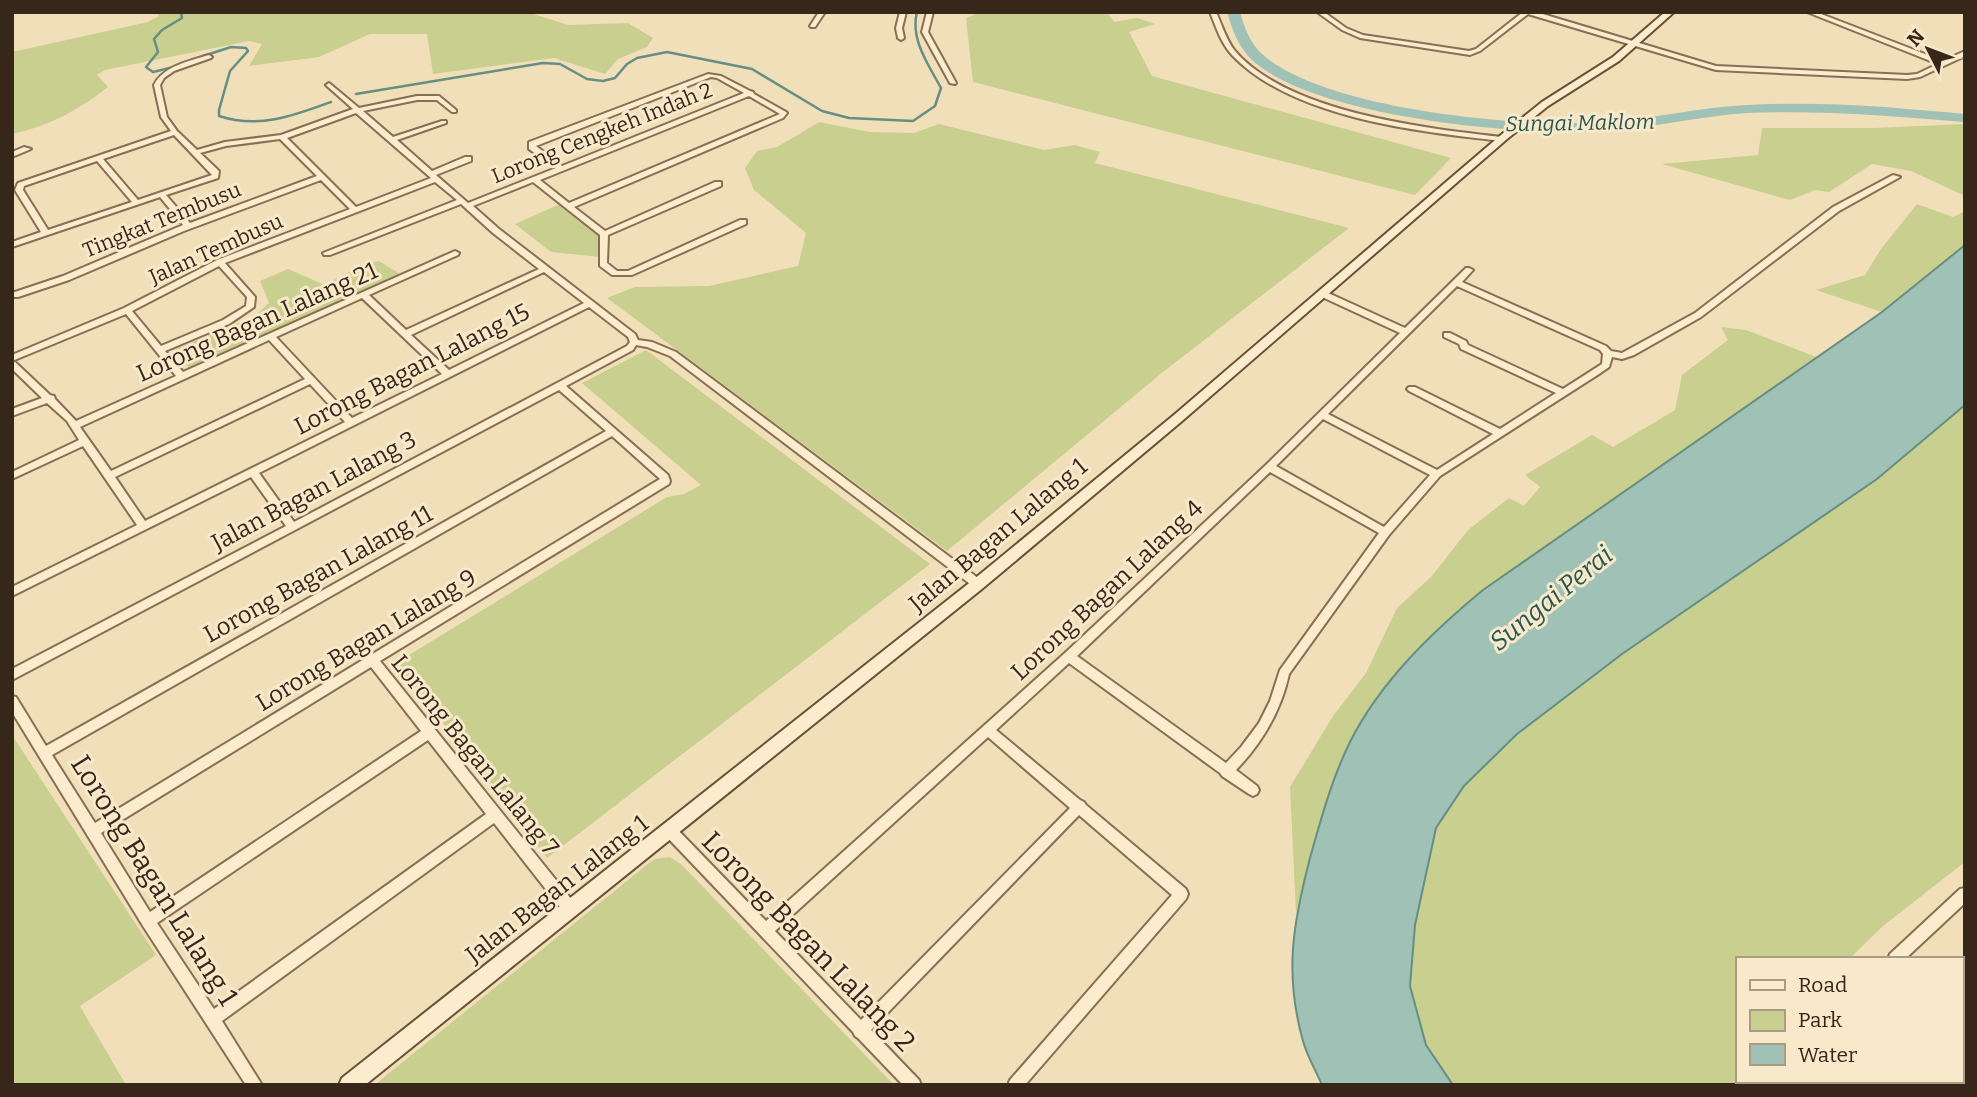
<svg xmlns="http://www.w3.org/2000/svg" width="1977" height="1097" font-family="Bitter,serif">
<rect width="100%" height="100%" fill="#f1dfba"/>
<path fill="#c9cf8e" d="M156,12H527L568,25L628,23L653,38L647,47L618,59L605,74L554,58L433,74L427,34H370L319,57L249,66L262,44L249,41L105,70L97,75L108,87C79,110 49,126 12,134V52L148,22L159,16Z
M980,12H1107L1114,22L1137,18L1155,24L1129,32L1152,76L1451,158L1415,195L973,82L966,18Z
M819,122L870,132L914,133L939,124L1044,150L1074,145L1100,152L1095,163L1349,228L1163,372L947,551L607,298L635,287L709,286L798,266L806,233L754,190L745,168L757,151L777,147Z
M1965,124V196L1911,171L1872,164L1829,192L1815,190L1790,200L1662,164L1758,155L1762,128H1874Z
M560,204L601,235L600,257L551,252L515,224Z
M1917,204L1953,217L1965,211V245L1882,312L1816,290L1865,275L1881,249Z
M379,261L400,274L189,368L173,350L255,316L269,303L260,281L288,269L325,285L362,265Z
M1721,327L1746,330L1816,357L1483,590C1436,629 1375,688 1349,744C1324,798 1311,855 1296,913L1290,787L1333,716L1366,673L1397,608L1431,577L1468,530L1509,498L1524,506L1540,487L1525,475L1592,435L1613,447L1675,410L1682,375L1728,340Z
M646,350L930,564L547,858L396,663L667,497L684,494L701,485L582,383Z
M1965,405V862L1883,926L1849,959H1737V1081H1748L1746,1085H1453L1426,1045L1410,986L1415,925L1436,828L1464,786L1517,734L1622,654L1877,479Z
M12,735L156,955L80,1006L126,1085H12Z
M670,857L682,865L894,1085H379L378,1082L654,859Z"/>
<path fill="#9fc1b6" stroke="#668e83" stroke-width="2" d="M1965,245V405L1877,479L1622,654L1517,734L1464,786L1436,828L1415,925L1410,986L1426,1045L1453,1085H1322C1316,1071 1307,1056 1303,1041C1284,974 1293,923 1310,858C1321,819 1332,778 1350,742C1380,682 1432,632 1483,590L1882,312Z"/>
<g fill="none" stroke-linecap="round" stroke-linejoin="round">
<path stroke="#668e83" stroke-width="2.5" d="M191,60L231,47L246,48L248,51L230,71L219,110V116C259,129 293,116 331,102
M178,66L153,72L146,67L158,52L154,39L162,30L182,18L181,12
M356,94L543,63L560,64L587,79L603,81L615,78L627,64L637,58L667,52L752,69L822,111L849,118L913,121L935,106L941,88C928,64 910,39 917,12"/>
<path fill="#9fc1b6" fill-rule="evenodd" d="M1227,12H1240C1244,27 1250,43 1262,54C1325,110 1522,128 1605,122C1653,119 1700,107 1747,105C1820,101 1893,107 1965,114V122C1892,116 1820,110 1747,113C1699,116 1653,128 1605,131C1522,137 1311,117 1251,59C1238,46 1232,29 1227,12Z"/>
<defs>
<path id="street" d="M819,12H825L815,27H811L810,26Z
M900,12H906L902,28L904,38L901,40L898,38L896,28Z
M927,12H933L928,32L956,83L955,84L950,83L922,32Z
M1210,12H1216C1222,25 1226,40 1235,51C1289,113 1424,128 1502,137L1506,139L1502,141C1419,132 1292,118 1232,55C1221,43 1216,27 1210,12Z
M1317,12H1324L1346,28L1363,35L1469,51L1476,49L1523,12H1536L1716,66L1907,75L1917,74L1938,64L1807,12H1816L1943,61L1965,51V56L1920,77L1907,79L1716,70L1528,14L1480,51L1470,55L1360,38L1342,30Z
M209,55L212,57L211,58L174,71L164,78L160,85L167,117L177,131L197,150L225,142L281,135L353,109L327,86L326,85L329,83L359,108L417,96H439L456,110V112H452L437,100H417L363,111L393,137L442,121H446V123L397,140L432,171L465,157H471V161L436,175L468,203L556,168L529,149V142L708,74L721,76L750,91L753,92L754,94L786,112L787,113L783,118L574,207L605,231L715,182H721V186L608,235L607,263L617,271H628L740,220H746V224L632,275H612L600,266V235L533,182L473,206L499,229L635,334L638,340L652,342L676,352L982,581L983,584L982,587H974L670,356L647,347L636,345L633,350L566,386L668,475L670,481L669,484L380,661L576,905L578,910L576,915L571,917L566,915L494,823L222,1021L262,1085H246L143,926L12,712V696L16,697L46,746L606,431L559,390L12,680V669L286,526L251,477L12,596V587L137,525L83,446L12,479V472L79,440L67,421L47,403L12,416V409L42,398L12,369V361L15,362L50,395L54,396L55,399L76,421L176,376L126,314L12,361V355L124,308L217,260L350,209L321,180L184,231L69,280L18,297H12V293L63,276L183,225L160,197L12,247V242L41,232L15,190L18,183L171,131L161,117L154,85C163,66 190,61 209,55ZM711,77L717,78L744,93L562,166L536,146ZM749,96L780,114L569,203L540,180ZM356,113L431,178L356,207L287,138ZM174,135L212,175L138,200L103,159ZM280,139L317,176L190,223L166,195L218,178L219,171L200,153L226,146ZM97,161L132,202L48,230L23,190L24,186ZM435,182L457,200L323,253L324,255H330L461,204L493,233L539,269L406,330L369,295L458,255L459,253L455,251L183,372L165,351L229,324L254,307L255,297L225,263ZM219,266L247,297L246,306L223,320L161,346L132,311ZM544,272L584,303L449,370L411,335ZM362,298L442,374L352,418L276,337ZM589,307L628,337L630,342L627,346L294,522L259,473ZM269,340L305,379L111,471L80,427ZM310,384L345,422L145,521L115,477ZM612,436L660,479L95,823L52,755ZM371,667L421,731L150,912L101,833ZM428,740L486,814L214,1009L157,923Z
M24,147L31,149L12,157V152Z
M1893,175L1900,177L1839,211L1701,317L1634,355L1622,359L1612,357L1609,367L1599,374L1440,476L1389,535L1289,674C1281,711 1262,743 1236,770L1257,786L1259,790L1257,794L1253,796L1249,794L1222,776L1220,773L1069,663L996,730L1080,800L1084,802L1086,805L1186,889L1188,894L1186,899L1025,1085H1008L1010,1080L1172,895L1079,815L871,1030L919,1080L921,1085H903L858,1038L855,1036L853,1032L665,835L664,831L665,827L670,825L675,827L766,921L1065,653L1266,465L1400,333L1320,296V292H1326L1405,328L1466,268H1469L1473,270L1462,282L1606,346L1611,351L1622,353L1695,313L1833,207ZM1457,286L1600,350L1603,354L1602,364L1563,389L1468,345L1466,341L1450,333H1444V337L1459,344L1461,349L1556,393L1500,429L1415,387H1409L1407,389L1409,391L1493,434L1437,470L1328,414ZM1323,419L1430,475L1384,527L1276,466ZM1270,472L1379,533L1280,670L1270,701L1259,723L1241,747L1226,763L1077,656ZM988,737L1070,808L861,1020L775,931Z
M1965,888V903L1905,959H1888L1890,954L1960,889Z"/>
<path id="secondary" d="M1665,12H1674L1619,61L1548,106L1507,139L1182,421L983,588L365,1085H339L342,1078L973,580L1174,415L1501,135L1542,102L1613,57Z"/>
</defs>
<use href="#street" stroke="#886e53" stroke-width="4"/>
<use href="#secondary" stroke="#6a4f37" stroke-width="4"/>
<use href="#street" fill="#fbeccd" fill-rule="evenodd"/>
<use href="#secondary" fill="#fbeccd" fill-rule="evenodd"/>
</g>
<g text-anchor="middle" stroke-width="6" stroke-linejoin="round" paint-order="stroke">
<g font-size="21" font-style="italic" fill="#275753" stroke="#f8e9ca">
<text transform="translate(1580 123) rotate(-1)" y="7">Sungai Maklom</text>
</g>
<g font-size="21" fill="#36271a" stroke="#f8e9ca">
<text transform="translate(602 133) rotate(-22)" y="7">Lorong Cengkeh Indah 2</text>
<text transform="translate(162 220) rotate(-22)" y="7">Tingkat Tembusu</text>
<text transform="translate(216 249) rotate(-24)" y="7">Jalan Tembusu</text>
</g>
<g font-size="24" fill="#36271a" stroke="#f8e9ca">
<text transform="translate(257 322) rotate(-24)" y="8">Lorong Bagan Lalang 21</text>
<text transform="translate(412 369) rotate(-27)" y="8">Lorong Bagan Lalang 15</text>
<text transform="translate(314 491) rotate(-28)" y="8">Jalan Bagan Lalang 3</text>
<text transform="translate(998 535) rotate(-40)" y="8">Jalan Bagan Lalang 1</text>
<text transform="translate(318 574) rotate(-29)" y="8">Lorong Bagan Lalang 11</text>
<text transform="translate(1107 590) rotate(-43)" y="8">Lorong Bagan Lalang 4</text>
<text transform="translate(366 640) rotate(-31)" y="8">Lorong Bagan Lalang 9</text>
<text transform="translate(475 755) rotate(51)" y="8">Lorong Bagan Lalang 7</text>
<text transform="translate(557 889) rotate(-38)" y="8">Jalan Bagan Lalang 1</text>
</g>
<g font-size="26" font-style="italic" fill="#275753" stroke="#f8e9ca">
<text transform="translate(1551 598) rotate(-39)" y="9">Sungai Perai</text>
</g>
<g font-size="28" fill="#36271a" stroke="#f8e9ca">
<text transform="translate(155 880) rotate(58)" y="10">Lorong Bagan Lalang 1</text>
<text transform="translate(809 941) rotate(46)" y="10">Lorong Bagan Lalang 2</text>
</g>
</g>
<rect width="1977" height="1097" fill="none" stroke="#36271a" stroke-width="28"/>
<rect x="1736" y="957" width="228" height="126" fill="#f8e9ca" stroke="#aa9b84" stroke-width="2"/>
<rect x="1750" y="980" width="35" height="10" fill="#fbeccd" stroke="#aa9b84" stroke-width="2"/>
<text x="1798" y="992" font-size="21" fill="#36271a">Road</text>
<rect x="1750" y="1010" width="35" height="21" fill="#c9cf8e" stroke="#aa9b84" stroke-width="2"/>
<text x="1798" y="1027" font-size="21" fill="#36271a">Park</text>
<rect x="1750" y="1044" width="35" height="21" fill="#9fc1b6" stroke="#aa9b84" stroke-width="2"/>
<text x="1798" y="1062" font-size="21" fill="#36271a">Water</text>
<g transform="translate(1928 49) rotate(312)" stroke="#f8e9ca" stroke-width="5" paint-order="stroke">
<path d="M0-5L12 26L0 18L-12 26Z" fill="#36271a"/>
<text y="-10" font-size="19" font-weight="bold" text-anchor="middle" fill="#36271a">N</text>
</g>
</svg>
